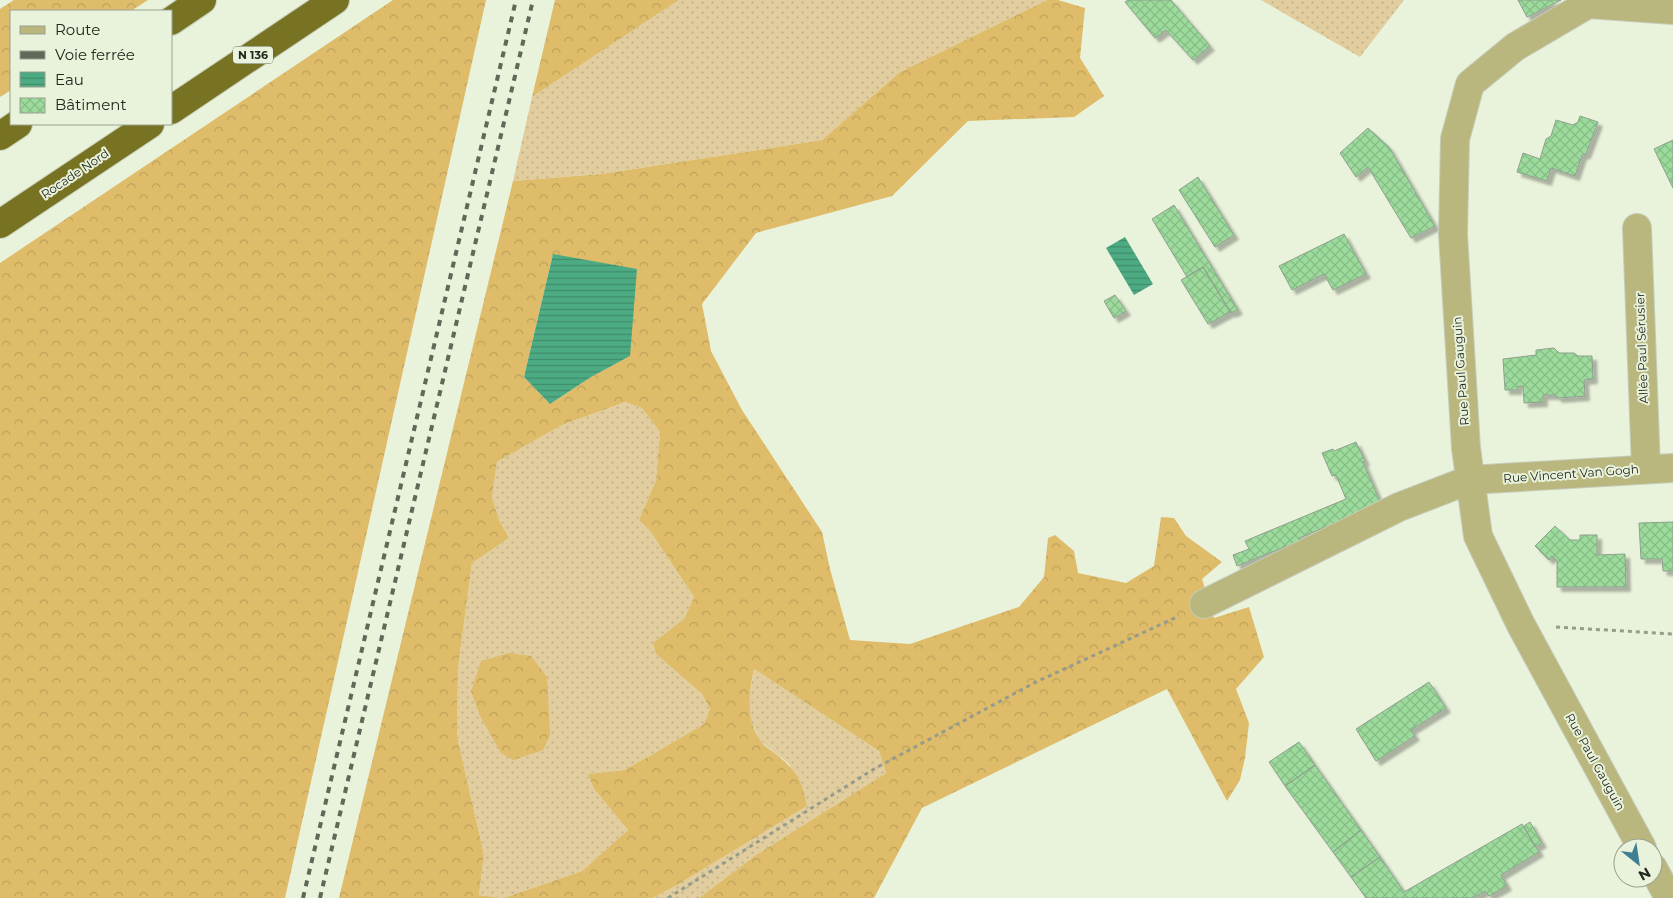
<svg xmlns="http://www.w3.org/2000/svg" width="1673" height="898" font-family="Montserrat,sans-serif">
<defs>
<pattern id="grass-dots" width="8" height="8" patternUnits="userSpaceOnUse" patternTransform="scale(1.25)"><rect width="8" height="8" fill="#e1cd9e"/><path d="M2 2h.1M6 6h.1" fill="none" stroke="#c1b088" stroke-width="1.8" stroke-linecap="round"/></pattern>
<pattern id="forest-crowns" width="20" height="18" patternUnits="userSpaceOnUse" patternTransform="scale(1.25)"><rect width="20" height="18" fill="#debc6a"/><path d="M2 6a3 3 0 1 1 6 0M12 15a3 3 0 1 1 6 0" fill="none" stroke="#bea25b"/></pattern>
<pattern id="water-rules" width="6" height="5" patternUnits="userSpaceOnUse" patternTransform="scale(1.25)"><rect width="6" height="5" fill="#4cab83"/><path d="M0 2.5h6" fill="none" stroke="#3f8b6b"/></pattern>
<pattern id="building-cross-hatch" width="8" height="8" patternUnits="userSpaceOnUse" patternTransform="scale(1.25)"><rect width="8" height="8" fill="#9cdb9b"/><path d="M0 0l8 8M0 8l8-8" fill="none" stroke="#86bc85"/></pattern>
<filter id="shadow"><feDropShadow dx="4.5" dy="4.5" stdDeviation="1" flood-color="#0004"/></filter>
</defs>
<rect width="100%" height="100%" fill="#e9f2db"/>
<path fill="url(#grass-dots)" d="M679,0H1047L900,72L822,140L601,174L513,181L532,97Z
M1261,0H1404L1360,57Z
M627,402L642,408L660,432L656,480L639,520L650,531L694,597L684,619L656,654L702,694L710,709L704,724L653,754L624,770L588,774L594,789L628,830L582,871L504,898L479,895L484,855L457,736L458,668L472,563L509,538L499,520L492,497L497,462L562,425Z
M754,669L879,751L886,773L756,855L699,898H653L677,885L807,806L789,764L760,741L750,719L748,706Z"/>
<path fill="url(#forest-crowns)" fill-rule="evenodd" d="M14,0H148L131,11H11V90L0,97V9Z
M393,0H486L285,898H0V263Z
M555,0H679L532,97Z
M1047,0H1058L1085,8L1080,58L1104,96L1074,117L968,121L892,196L756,233L702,304L711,351L742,410L822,532L830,569L850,640L910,644L1019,607L1044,577L1048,538L1055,535L1074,551L1078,573L1126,583L1154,566L1161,517L1174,518L1186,536L1222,562L1202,579L1214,618L1249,607L1264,657L1236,689L1249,723L1245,758L1240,780L1227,801L1167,689L922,808L874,898H699L756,855L886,773L879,751L754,669C749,694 745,718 760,740C763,746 772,750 777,755C798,772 802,781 807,806L677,885L653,898H504L582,871L628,830L594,789L588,774L624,770L653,754L704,724L710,709L702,694L656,654L653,643L684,619L694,597L650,531L639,520L656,480L660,432L642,408L626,402L562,425L497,462L492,497L499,520L509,538L472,563L458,668L457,736L484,855L479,895L503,898H339L513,181L601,174L822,140L900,72ZM553,254L630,356L591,377L550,404L524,377Z
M509,653L531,656L547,677L550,735L543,750L513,760L501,753L480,716L471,691L481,661Z"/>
<path fill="url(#water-rules)" d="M1125,237L1153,284L1134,295L1106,248Z
M553,254L637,269L630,356L591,377L550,404L524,377Z"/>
<path fill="url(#building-cross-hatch)" stroke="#8ea08e" filter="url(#shadow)" d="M1128,0H1171L1210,46L1193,60L1166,30L1155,38L1125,2Z
M1518,0H1561L1527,17Z
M1580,116L1598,122L1586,154L1582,155L1575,176L1551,168L1547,181L1517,172L1523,153L1540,159L1546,139L1551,136L1556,120L1573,125L1578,122Z
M1368,128L1389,147L1435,226L1411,238L1368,167L1356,177L1340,153Z
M1673,140V188L1654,149Z
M1198,177L1234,235L1215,247L1179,190Z
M1174,205L1238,310L1231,313L1203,267L1187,277L1152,219Z
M1344,234L1366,274L1333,290L1324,274L1292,290L1279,266Z
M1203,267L1230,312L1208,324L1181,280Z
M1115,295L1126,311L1114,318L1104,301Z
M1554,348L1559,353H1574L1578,356H1592L1593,379L1584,380L1585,396L1558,398L1555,395H1543V402L1524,403L1523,386L1517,387L1518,390H1505L1503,359L1536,355V350Z
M1356,442L1365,461L1363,462L1381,504L1299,538L1300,541L1237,566L1233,555L1249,549L1245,541L1346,499L1336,475L1332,476L1322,453L1333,449L1334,451Z
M1673,522V571H1663L1662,559H1641L1639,523Z
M1555,526L1570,540H1580V535H1597V555L1625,554L1626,587H1557V561L1552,556L1549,560L1535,546Z
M1429,682L1446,708L1411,730L1415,736L1376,761L1356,729Z
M1299,742L1315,765L1285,786L1269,762Z
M1315,765L1361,830L1333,852L1285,786Z
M1530,822L1542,843L1535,847L1524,826Z
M1522,824L1539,852L1501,875L1507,886L1489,896L1485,891L1473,898H1366L1351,877L1380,857L1404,892Z
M1361,830L1380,857L1351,877L1333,852Z"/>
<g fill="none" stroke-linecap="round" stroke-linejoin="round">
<defs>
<path id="street" d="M1637,228L1646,469
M1204,604L1399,507L1469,480L1673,468
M1642,848L1521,625L1478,536L1466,448L1453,234L1455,139L1470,84L1515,47L1588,4L1673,10
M1653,868L1669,898"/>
<path id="highway" d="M171,21L202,0
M171,110L335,0
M0,136L18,124
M0,224L150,124"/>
</defs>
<use href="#street" stroke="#c5cdb9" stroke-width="30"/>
<use href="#highway" stroke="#c5cdb9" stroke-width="30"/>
<path stroke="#959c8b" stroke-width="3" stroke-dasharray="4 4" stroke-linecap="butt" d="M1556,627L1673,634
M668,898L874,769L1034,683L1179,616"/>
<use href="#street" stroke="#b9b77e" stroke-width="28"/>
<use href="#highway" stroke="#787322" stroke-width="28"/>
<path stroke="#616759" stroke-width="4" stroke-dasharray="6 6" stroke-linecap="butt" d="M303,898L516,0
M320,898L533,0"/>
</g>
<g text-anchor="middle" stroke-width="4" stroke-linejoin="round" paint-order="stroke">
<rect fill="#e9f2db" stroke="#5e6457" stroke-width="1" x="233" y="46.5" width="40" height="17" rx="4"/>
<g font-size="11" font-weight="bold" fill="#23271e">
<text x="253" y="59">N 136</text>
</g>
<g font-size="12" fill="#23271e" stroke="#e9f2db">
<text transform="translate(75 174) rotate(-34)" y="4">Rocade Nord</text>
<text transform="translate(1642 348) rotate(-92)" y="4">Allée Paul Sérusier</text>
<text transform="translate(1461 371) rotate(-94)" y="4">Rue Paul Gauguin</text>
<text transform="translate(1571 474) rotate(-4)" y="4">Rue Vincent Van Gogh</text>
<text transform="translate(1595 762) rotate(61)" y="4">Rue Paul Gauguin</text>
</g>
</g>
<rect x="10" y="10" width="162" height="115" fill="#e9f2db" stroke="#9aa18f"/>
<rect x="20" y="26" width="25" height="8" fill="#b9b77e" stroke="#9aa18f"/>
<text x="55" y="35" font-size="15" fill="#23271e">Route</text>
<rect x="20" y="51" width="25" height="8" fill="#616759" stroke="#9aa18f"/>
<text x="55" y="60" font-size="15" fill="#23271e">Voie ferrée</text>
<rect x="20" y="72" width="25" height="15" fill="url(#water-rules)" stroke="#9aa18f"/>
<text x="55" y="85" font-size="15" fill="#23271e">Eau</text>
<rect x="20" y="98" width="25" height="15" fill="url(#building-cross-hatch)" stroke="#9aa18f"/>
<text x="55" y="110" font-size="15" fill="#23271e">Bâtiment</text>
<g transform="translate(1638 863) rotate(150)"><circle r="24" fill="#e9f2db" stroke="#9aa18f"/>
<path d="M0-4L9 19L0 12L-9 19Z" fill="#3f7f93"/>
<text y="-8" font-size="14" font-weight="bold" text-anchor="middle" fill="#23271e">N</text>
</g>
</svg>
